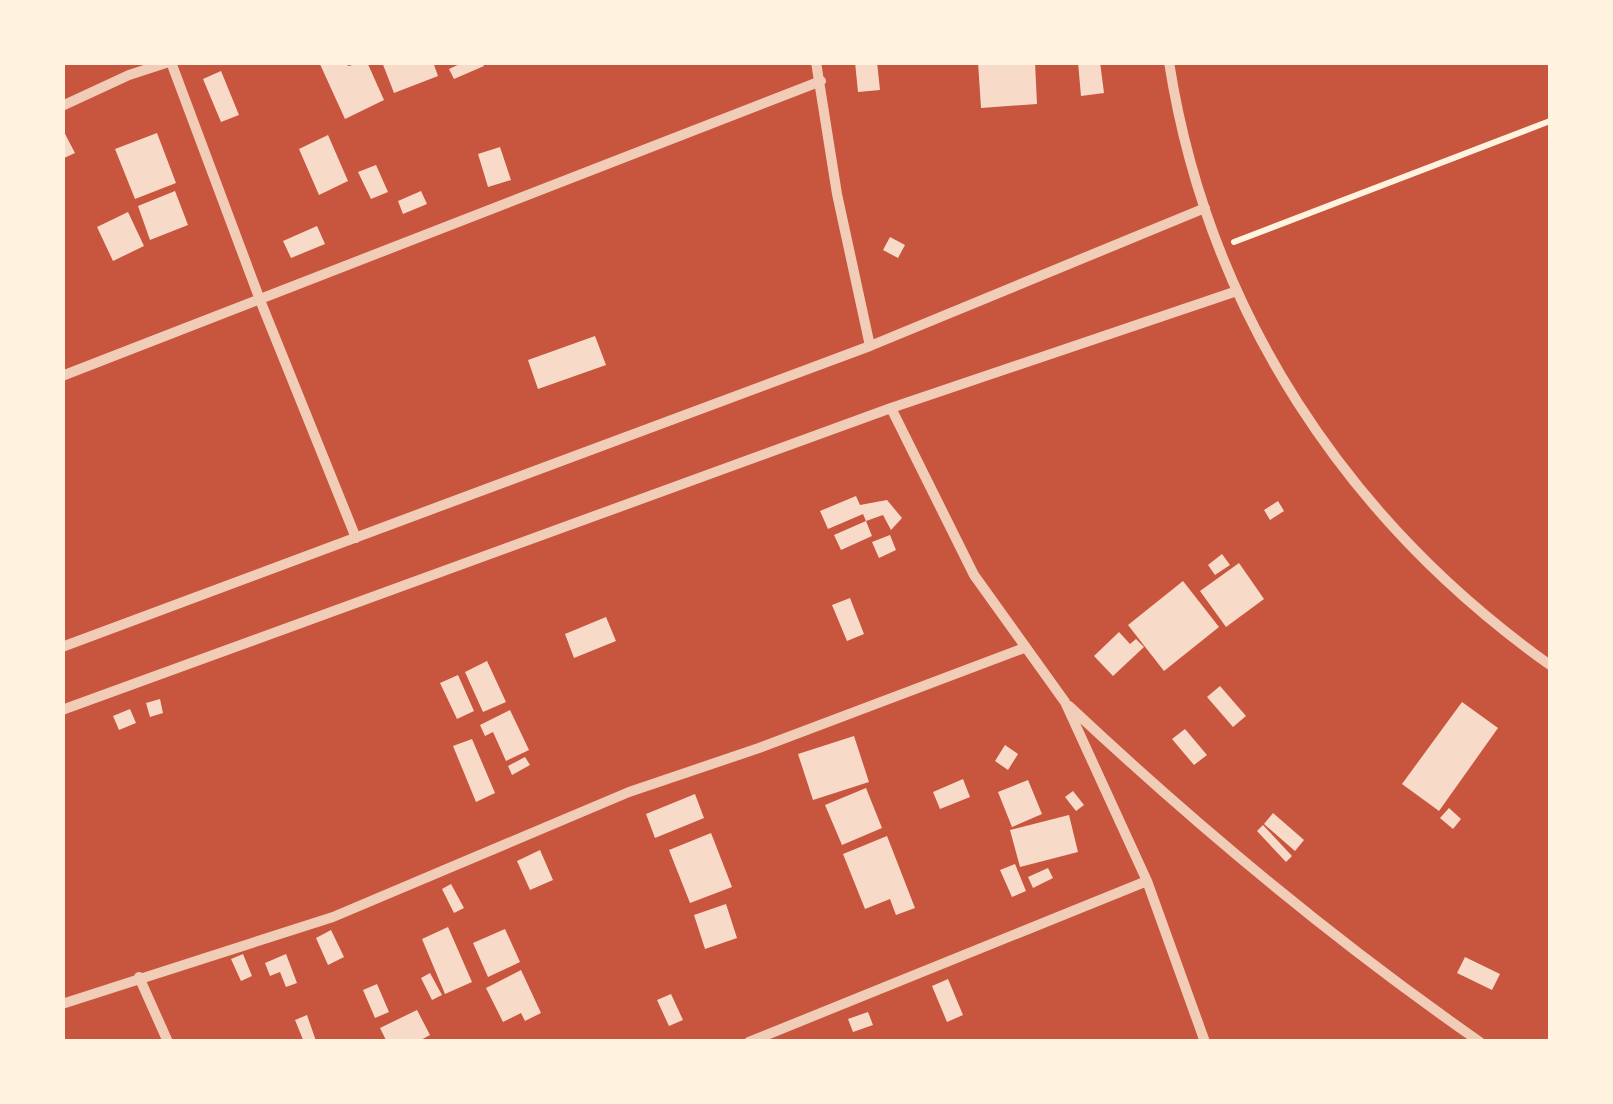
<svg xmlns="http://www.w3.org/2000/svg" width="1613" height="1104" font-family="'Zilla Slab',serif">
<rect width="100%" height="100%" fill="#c8553d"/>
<path fill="#f7dbc8" d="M319,62H346L348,66L367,62L384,100L345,119Z
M382,62H433L438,76L394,93Z
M464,62H482L484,66L454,79L449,69Z
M855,62H877L880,90L858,92Z
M978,62H1035L1037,104L981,108Z
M1078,62H1100L1104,93L1081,96Z
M221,71L239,115L221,122L203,79Z
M62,128L75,153L62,159Z
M157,133L176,183L135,199L115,149Z
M328,135L348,181L319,195L299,149Z
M500,147L511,180L488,187L478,154Z
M376,165L388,192L371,199L358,172Z
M175,191L188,225L150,240L138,206Z
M421,191L427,204L403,214L398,201Z
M128,212L144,246L113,261L97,227Z
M317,226L325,244L291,258L283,241Z
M890,237L905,245L898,258L883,250Z
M595,336L606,365L538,389L528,360Z
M856,496L860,505L887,500L902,518L891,530L883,515L866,521L872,536L841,550L834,535L866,521L863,514L828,529L820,511Z
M1278,501L1284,511L1270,520L1264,510Z
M890,535L896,550L879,558L872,542Z
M1222,554L1230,565L1215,575L1208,565Z
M1239,563L1264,599L1226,627L1200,591Z
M1183,581L1219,627L1164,671L1128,625Z
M850,598L864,634L847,641L832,605Z
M606,617L616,641L574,658L565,634Z
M1119,632L1130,644L1136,639L1144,647L1113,676L1094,656Z
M487,661L506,702L483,712L465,672Z
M458,675L474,711L457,719L440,683Z
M1220,686L1246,716L1233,727L1207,697Z
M160,699L163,713L150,717L146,703Z
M1462,702L1498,728L1439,811L1402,784Z
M130,709L136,723L119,730L113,716Z
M510,710L529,750L506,761L493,732L485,736L480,725Z
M1185,729L1207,755L1194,765L1172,739Z
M854,736L869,782L813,800L798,754Z
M472,739L495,793L476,802L453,746Z
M1005,745L1018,754L1008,770L995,761Z
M525,757L530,765L512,775L508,766Z
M963,779L970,797L940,809L933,792Z
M1028,780L1042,814L1012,827L998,792Z
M866,788L882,828L842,845L825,805Z
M1073,791L1084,805L1076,811L1065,797Z
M695,794L704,818L655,838L646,814Z
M1449,808L1461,819L1453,829L1440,818Z
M1273,813L1304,840L1295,851L1264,824Z
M1069,815L1078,852L1020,867L1010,830Z
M1263,825L1292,856L1286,862L1257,831Z
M711,833L732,887L690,903L669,850Z
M887,836L915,908L896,915L890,899L865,909L843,854Z
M540,850L553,880L530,890L517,861Z
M1015,864L1026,891L1012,897L1000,870Z
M1048,868L1053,878L1033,888L1028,877Z
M451,884L464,908L454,913L442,889Z
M726,904L737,938L705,949L694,915Z
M448,927L472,982L445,994L422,939Z
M505,929L520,962L488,977L473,943Z
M331,930L344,957L328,965L316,938Z
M243,954L252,976L241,981L231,959Z
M286,954L297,983L286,987L280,972L270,976L265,963Z
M1465,957L1500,974L1492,990L1457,973Z
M521,970L541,1013L525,1021L521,1013L503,1022L486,988Z
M430,973L442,995L432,1000L421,978Z
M948,979L963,1015L947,1022L932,986Z
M377,984L389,1012L375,1018L363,990Z
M671,994L683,1020L669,1026L657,1000Z
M417,1010L430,1035L417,1042H387L380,1028Z
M868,1012L873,1025L853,1032L848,1019Z
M307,1015L316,1041L314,1042H304L295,1020Z"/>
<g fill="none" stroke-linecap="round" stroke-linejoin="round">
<path stroke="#fff3e0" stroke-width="6" d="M1234,242L1550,121"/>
<path stroke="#f1ccb7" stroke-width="10" d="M171,62L260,300L356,538
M816,62L837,194L870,346
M1169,62C1208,311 1346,520 1550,665
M62,106L129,75L169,62
M62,376L821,81
M891,408L974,575L1065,702L1147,881L1205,1042
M62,647L870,346L1205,208
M1069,706C1198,827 1335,941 1480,1042
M62,710L891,408L1237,291
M139,977L168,1042
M62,1004L333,917L629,792L759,748L1024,648
M749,1042L1147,881"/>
</g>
<rect width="1613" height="1104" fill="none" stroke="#fff3e0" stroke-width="130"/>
</svg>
